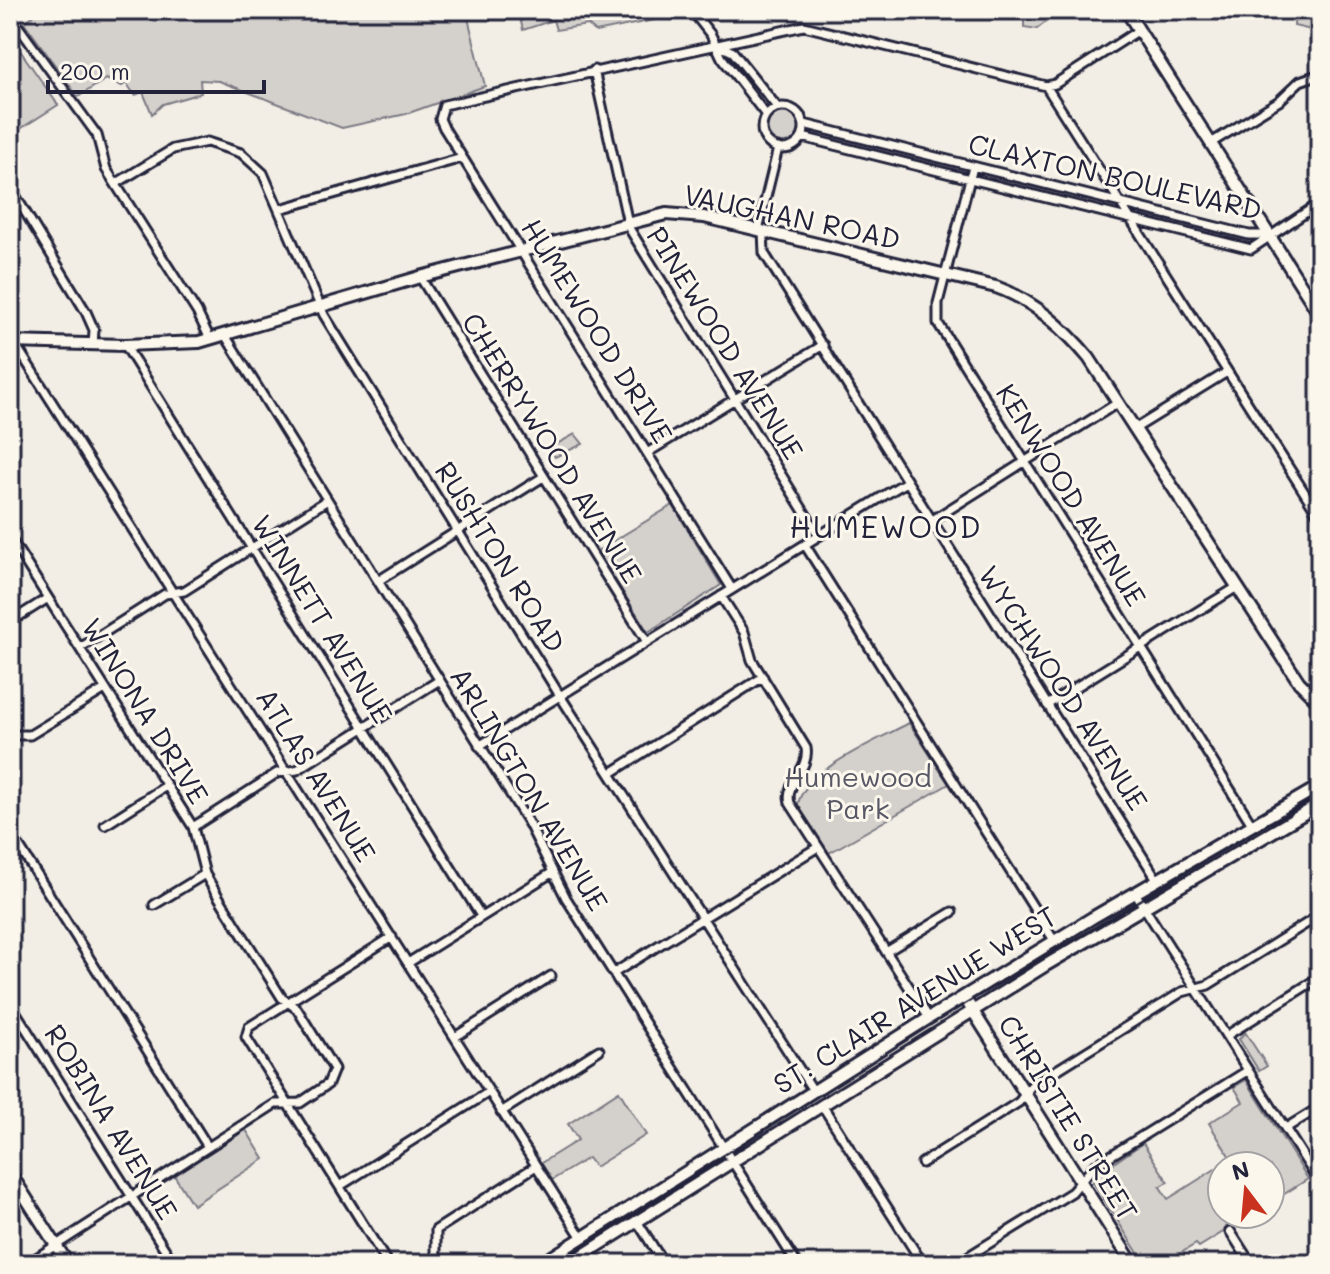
<svg xmlns="http://www.w3.org/2000/svg" width="1330" height="1274" font-family="Mali,sans-serif">
<rect width="100%" height="100%" fill="#f2eee5"/>
<filter id="ink" filterUnits="userSpaceOnUse"><feTurbulence type="fractalNoise" baseFrequency=".0125" numOctaves="2"/><feDisplacementMap in="SourceGraphic" scale="16" xChannelSelector="R" yChannelSelector="G"/><feConvolveMatrix kernelMatrix="1 2 1 2 8 2 1 2 1" color-interpolation-filters="sRGB"/></filter>
<g filter="url(#ink)">
<path fill="#d4d1cc" stroke="#7b7a84" stroke-width="2" d="M42,10H475L468,18L485,86L406,114L342,128L219,81L200,80L201,93L163,104L152,114L143,92L135,95L126,83L122,86L106,79L78,97L24,22Z
M518,10H662L653,14L654,20L596,32L588,25L556,30L553,20L523,30Z
M1024,10H1061L1037,29L1024,27Z
M1295,10H1320V32L1294,26Z
M10,36L58,105L20,129L13,117L10,118Z
M727,53L768,102V106L763,105L726,57Z
M767 128a17 17 0 1 1 34 0a17 17 0 1 1-34 0Z
M1141,213L1258,241L1251,246L1147,221Z
M575,434L583,444L555,457L549,448Z
M673,505L721,585L648,632L597,551Z
M909,723L949,784L829,853L798,805C802,771 880,739 909,723Z
M1245,1032L1267,1066L1259,1071L1239,1039Z
M1246,1080L1308,1179L1270,1203V1166H1222V1214H1252L1199,1247L1196,1244L1162,1264H1145L1093,1182L1095,1176L1143,1143L1168,1182L1160,1187L1168,1199L1231,1159L1209,1123L1243,1102L1234,1087Z
M619,1091L646,1135L595,1167L588,1158L552,1180L541,1163L578,1140L568,1124Z
M246,1130L264,1159L193,1205L174,1175Z"/>
<g fill="none" stroke-linecap="round" stroke-linejoin="round">
<defs>
<path id="street" d="M693,12L711,35L722,58L766,115
M10,15L97,135L106,169L197,312L210,339
M718,45L733,52L777,107
M594,70L629,228L819,536
M1046,86L1320,517
M762 128a21 21 0 1 1 42 0a21 21 0 1 1-42 0Z
M804,124L1249,235H1269
M802,137L1251,249L1320,203
M1211,143L1279,101L1300,81L1320,74
M973,167L938,303V323L1253,826
M117,183L173,149L207,142L241,153L263,173L324,315L557,691L814,1092
M10,187L86,312L94,330L93,345
M280,209L462,158
M758,230L778,148
M763,231L764,253L1158,881
M420,277L647,642
M225,335L529,824L566,898L797,1264
M10,336L582,1238
M125,345L481,916
M1136,428L1227,372
M647,453L823,345
M931,521L1119,402
M10,538L193,827L205,874L213,888L282,998L297,1009L334,1069L328,1084L300,1103L275,1104L27,1264
M805,545L1055,942
M378,581L543,477
M732,589L444,128L440,119L444,105L804,26L1046,86L1055,84L1139,30
M721,596L744,632L752,660L806,748C810,770 784,783 790,803L929,1018
M10,622L48,598
M80,648L165,594L184,591L326,501
M1047,705L1237,587
M10,735H30L105,689
M479,746L906,482
M611,773L763,677
M105,825L166,786
M193,827L277,773L297,770L438,681
M10,832L208,1147
M1135,893L1320,1183
M154,905L205,874
M886,952L952,912
M408,963L553,872
M614,973L818,847
M10,1003L174,1264
M1226,1036L1320,977
M455,1037L551,976
M822,1105L923,1264
M501,1112L599,1050
M1286,1128L1320,1107
M922,1163L1019,1102L1031,1086L1182,992L1208,985L1320,915
M340,1186L489,1092
M637,1221L664,1264
M1230,1231L1251,1264
M388,1264L246,1037L249,1027L392,937
M432,1264L436,1254V1230L536,1166
M956,1264L1072,1192L1094,1166L1247,1071"/>
<path id="secondary" d="M1126,10L1320,315
M10,342L125,345L199,342L420,277L666,214L704,217L996,287C1033,300 1064,328 1089,358L1299,682L1320,703
M964,997L1133,1264
M10,1173L68,1264
M541,1264L929,1018L1092,918L1320,786
M569,1264L1046,965L1320,804"/>
</defs>
<use href="#street" stroke="#22223b" stroke-width="13"/>
<use href="#secondary" stroke="#22223b" stroke-width="16"/>
<use href="#street" stroke="#fbf7ec" stroke-width="7"/>
<use href="#secondary" stroke="#fbf7ec" stroke-width="10"/>
<path stroke="#22223b" stroke-width="2" d="M551,1264L925,1028L1320,793"/>
</g>
</g>
<g text-anchor="middle" stroke-width="6" stroke-linejoin="round" paint-order="stroke">
<g font-size="28" fill="#22223b" stroke="#fbf7ec">
<text transform="translate(1115 177) rotate(13)" y="10">CLAXTON BOULEVARD</text>
<text transform="translate(792 217) rotate(12)" y="10">VAUGHAN ROAD</text>
<text transform="translate(597 331) rotate(58)" y="10">HUMEWOOD DRIVE</text>
<text transform="translate(725 343) rotate(58)" y="10">PINEWOOD AVENUE</text>
<text transform="translate(552 448) rotate(58)" y="10">CHERRYWOOD AVENUE</text>
<text transform="translate(1071 495) rotate(58)" y="10">KENWOOD AVENUE</text>
<text transform="translate(500 557) rotate(58)" y="10">RUSHTON ROAD</text>
<text transform="translate(322 619) rotate(58)" y="10">WINNETT AVENUE</text>
<text transform="translate(1063 688) rotate(57)" y="10">WYCHWOOD AVENUE</text>
<text transform="translate(145 711) rotate(58)" y="10">WINONA DRIVE</text>
<text transform="translate(316 775) rotate(58)" y="10">ATLAS AVENUE</text>
<text transform="translate(529 789) rotate(59)" y="10">ARLINGTON AVENUE</text>
<text transform="translate(915 1000) rotate(-32)" y="10">ST. CLAIR AVENUE WEST</text>
<text transform="translate(1068 1118) rotate(58)" y="10">CHRISTIE STREET</text>
<text transform="translate(111 1122) rotate(58)" y="10">ROBINA AVENUE</text>
</g>
<g font-size="28" fill="#575766" stroke="#fbf7ec">
<text x="858" y="787">Humewood<tspan x="858" dy="32">Park</tspan></text>
</g>
<g font-size="30" letter-spacing="2" fill="#22223b" stroke="#fbf7ec">
<text x="886" y="538">HUMEWOOD</text>
</g>
</g>
<rect width="1330" height="1274" fill="none" stroke="#fbf7ec" stroke-width="40"/>
<rect x="20" y="20" width="1290" height="1234" fill="none" stroke="#22223b" stroke-width="3" filter="url(#ink)"/>
<g transform="translate(1246 1190) rotate(344)"><circle r="38" fill="#fbf7ec" stroke="#a4a2a5" stroke-width="2"/>
<path d="M0-6L14 30L0 20L-14 30Z" fill="#c8321e"/>
<text y="-12" font-size="22" font-weight="bold" text-anchor="middle" fill="#22223b">N</text>
</g>
<path d="M48 80v12h216v-12" fill="none" stroke="#22223b" stroke-width="4"/>
<text x="60" y="80" font-size="24" fill="#22223b" stroke="#fbf7ec" stroke-width="6" paint-order="stroke">200 m</text>
</svg>
